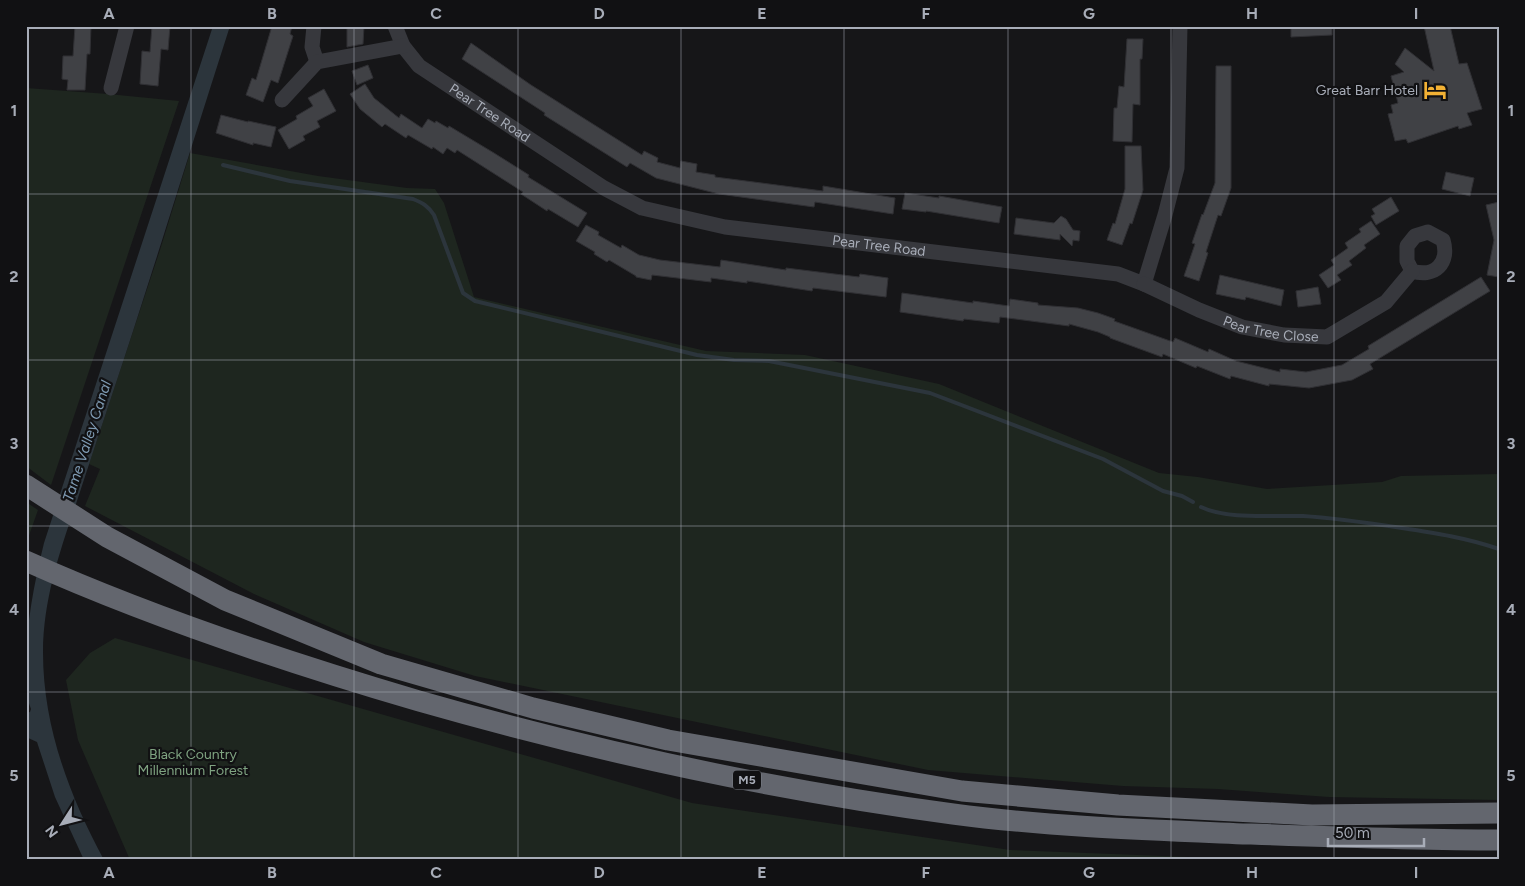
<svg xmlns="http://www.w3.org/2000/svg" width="1525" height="886" font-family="Figtree,sans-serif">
<rect width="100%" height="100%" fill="#161618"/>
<path fill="#1e261f" d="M26,88L108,94L179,101L51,485L26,466Z
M190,153L318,176L407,188L435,189L444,203L474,297L706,351L805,355L939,384L1159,473L1198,477L1267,489L1382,482L1401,476L1499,474V800L1329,797L1218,789L1123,786L928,770L475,676L364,642L254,594L85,506L100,469L89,464L160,250Z
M26,502L38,510L26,544Z
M115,638L692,803L1010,850L1266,860H130L78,740L66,680L90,653Z"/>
<path fill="#2c353c" d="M213,26H230C190,150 152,275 111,398C99,434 87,470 75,507C59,553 43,602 43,652C43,726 69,795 104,860H84L55,797L37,742L26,737V713L30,712L31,709C26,697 26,681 26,668C26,624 34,584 44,543Z"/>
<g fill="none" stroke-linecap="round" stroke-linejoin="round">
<path stroke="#2c353c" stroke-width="4" d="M223,165L290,181L413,199C423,203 428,206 434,215L463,293L475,301L697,355L734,360L769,361L930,393L1103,459L1163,491L1182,496L1193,502
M1201,507C1228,520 1272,515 1303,516C1336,518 1369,523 1402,528C1435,533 1467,538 1499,549"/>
</g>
<path fill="#404145" stroke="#303034" d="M75,26H91L90,54H87L85,90H67L68,80L62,79L63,56H73Z
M152,26H170L168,50L161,49L158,86L140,84L142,51L150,52Z
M272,26H292L290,34L293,36L278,83L271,80L263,102L246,95L252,78L256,80Z
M347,26H364L363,44L347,47Z
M1291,26H1332V35L1291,37Z
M1424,26H1450L1459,64L1467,63L1482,109L1467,113L1472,125L1459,129L1458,126L1408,143L1406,139L1395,141L1388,114L1393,113L1391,105L1398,103L1391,76L1404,72L1395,64L1405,48L1434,71Z
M1127,39H1143L1142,59H1140V105L1133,104L1132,142L1113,141L1114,108H1117L1119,86L1124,87Z
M471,43L531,85L642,155L644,151L658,158L657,162L680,168L681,161L697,164L696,172L715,175V177L823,191V186L895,198L893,214L815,202L814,207L719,194L656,178L630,163L627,167L544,115L545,113L462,59Z
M368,65L373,78L357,85L352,71Z
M1216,66H1231V188L1221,216L1218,215L1206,252L1208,253L1199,281L1184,276L1195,244L1192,243L1202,214L1203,215L1215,183Z
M365,84L374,98L399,118L401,114L422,128L428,119L435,123L436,121L448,128L449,126L494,153L529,175L528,177L587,213L578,227L548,209L547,211L521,194L523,192L457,150L455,153L447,148L443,154L433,147L432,149L408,135L406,138L385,124L382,127L360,109L350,94Z
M324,89L336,111L317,121L320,127L303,136L305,140L289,149L278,130L297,119L296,116L313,106L308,98Z
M221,115L248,122V121L276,127L271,147L253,143V145L216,133Z
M1125,146H1141L1143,190L1132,224L1130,223L1122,245L1107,240L1113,223L1115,224L1125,189Z
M1446,172L1474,178L1470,196L1442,189Z
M905,193L939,198V196L1002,207L999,223L926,211V212L902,209Z
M1391,197L1399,211L1376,225L1371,216L1375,214L1372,209Z
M1499,202V277L1487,275L1494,240L1486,205Z
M1061,216L1066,219L1073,230L1080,231L1079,241L1073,240L1072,246L1060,234V240L1014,234L1016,218L1054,223Z
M1371,221L1380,234L1364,245L1366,248L1349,261L1352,265L1337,275L1341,280L1328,288L1319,275L1334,265L1331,260L1348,248L1345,243L1361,232L1359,229Z
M586,225L599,232L598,235L621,248L622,245L639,255L660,260L720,267L721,260L786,270V268L859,277L860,274L888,278L886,297L813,288L812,291L747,281V283L711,278V282L652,275L651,280L636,277V276L609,260L607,262L594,254L595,252L576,241Z
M1220,275L1284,290L1281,306L1246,297L1245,300L1216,294Z
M1481,277L1490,291L1370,364L1373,369L1352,380L1309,388L1269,384V386L1231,376L1230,379L1197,366L1196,368L1163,354L1162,357L1110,338V337L1098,332L1069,324V326L1000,317L999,323L964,319L963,321L900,312L902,293L973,303V301L1009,306L1010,299L1038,303V305L1078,308L1098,313L1115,319L1114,321L1173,342L1175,338L1208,352L1209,349L1236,361L1280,372V369L1306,372L1342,365L1369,349L1368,346Z
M1318,287L1321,304L1298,307L1296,291Z"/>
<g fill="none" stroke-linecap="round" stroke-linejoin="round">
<g stroke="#37383d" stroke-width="15">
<path d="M314,26L312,47L317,62"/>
<path id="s1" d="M395,26L403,46L419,66L604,188L642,208L725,227L1118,274L1144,284L1165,215L1177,168L1180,26"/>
<path d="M111,88L127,26"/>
<path d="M282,100L317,62L403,46"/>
<path d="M1428,232L1443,240C1450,263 1435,278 1412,271L1407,261V246L1415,236Z"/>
<path id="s2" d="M1144,284L1199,310L1242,327L1284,335L1327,337L1386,302L1412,271"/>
</g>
<path stroke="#63666e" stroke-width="21" d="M26,485L107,537L225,600L381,664L533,708L668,740L962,791L1118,805L1312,815L1499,813
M26,561C153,618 286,662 419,701C594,751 773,790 953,814C1051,827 1150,830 1248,834C1332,837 1415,840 1499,840"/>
</g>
<path fill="none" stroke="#a8adb8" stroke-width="1" stroke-opacity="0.55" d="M191,26V860M354,26V860M518,26V860M681,26V860M844,26V860M1008,26V860M1171,26V860M1334,26V860M26,194H1499M26,360H1499M26,526H1499M26,692H1499"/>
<defs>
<symbol id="hotel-bare" viewBox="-9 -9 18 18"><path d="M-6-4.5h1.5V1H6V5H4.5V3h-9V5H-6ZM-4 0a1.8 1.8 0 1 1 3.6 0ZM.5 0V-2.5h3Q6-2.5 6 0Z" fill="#f2b134" stroke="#111113" stroke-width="2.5" paint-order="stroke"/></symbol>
</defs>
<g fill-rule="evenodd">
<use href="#hotel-bare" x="1419" y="74" width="32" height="32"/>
</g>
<g text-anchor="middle" stroke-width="4.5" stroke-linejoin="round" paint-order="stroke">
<rect fill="#111113" stroke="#7b7e86" stroke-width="1" x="733" y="770.5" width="28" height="19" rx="4"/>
<g font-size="12" font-weight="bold" fill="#a8adb8">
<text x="747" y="784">M5</text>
</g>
<g font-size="14" fill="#a8adb8" stroke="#111113" text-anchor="end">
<text x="1418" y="95">Great Barr Hotel</text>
</g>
<g font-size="14" fill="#a8adb8" stroke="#111113">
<text dy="5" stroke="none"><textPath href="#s1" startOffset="132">Pear Tree Road</textPath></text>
<text dy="5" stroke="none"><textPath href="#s1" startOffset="552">Pear Tree Road</textPath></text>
<text dy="5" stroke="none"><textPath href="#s2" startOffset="136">Pear Tree Close</textPath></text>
</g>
<g font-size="14" fill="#7fa381" stroke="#111113">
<text x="193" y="759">Black Country<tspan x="193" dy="16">Millennium Forest</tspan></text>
</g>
<g font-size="15" font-style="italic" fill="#7f9bb3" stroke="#111113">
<text transform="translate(87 441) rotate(-72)" y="5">Tame Valley Canal</text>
</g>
</g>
<rect width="1525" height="886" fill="none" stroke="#111113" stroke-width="55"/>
<g transform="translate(62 824) rotate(234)" stroke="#111113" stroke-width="4" paint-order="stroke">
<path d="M0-4L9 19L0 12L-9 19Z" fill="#a8adb8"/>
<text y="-8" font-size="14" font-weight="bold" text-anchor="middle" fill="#a8adb8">N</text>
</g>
<path d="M1328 838v8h96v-8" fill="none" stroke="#a8adb8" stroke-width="2.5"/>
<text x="1335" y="838" font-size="15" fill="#a8adb8" stroke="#111113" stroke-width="4" paint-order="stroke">50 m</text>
<rect x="28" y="28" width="1470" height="830" fill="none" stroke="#a8adb8" stroke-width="2"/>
<g font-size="16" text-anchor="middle" font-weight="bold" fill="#a8adb8">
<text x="109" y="19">A</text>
<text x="272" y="19">B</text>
<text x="436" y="19">C</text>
<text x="599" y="19">D</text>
<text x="762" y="19">E</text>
<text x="926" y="19">F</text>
<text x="1089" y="19">G</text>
<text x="1252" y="19">H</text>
<text x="1416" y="19">I</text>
<text x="14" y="116">1</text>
<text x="1511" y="116">1</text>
<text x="14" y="282">2</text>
<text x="1511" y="282">2</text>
<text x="14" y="449">3</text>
<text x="1511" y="449">3</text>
<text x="14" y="615">4</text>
<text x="1511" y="615">4</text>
<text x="14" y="781">5</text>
<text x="1511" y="781">5</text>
<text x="109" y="878">A</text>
<text x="272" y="878">B</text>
<text x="436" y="878">C</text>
<text x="599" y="878">D</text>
<text x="762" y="878">E</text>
<text x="926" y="878">F</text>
<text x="1089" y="878">G</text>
<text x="1252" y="878">H</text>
<text x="1416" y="878">I</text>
</g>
</svg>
